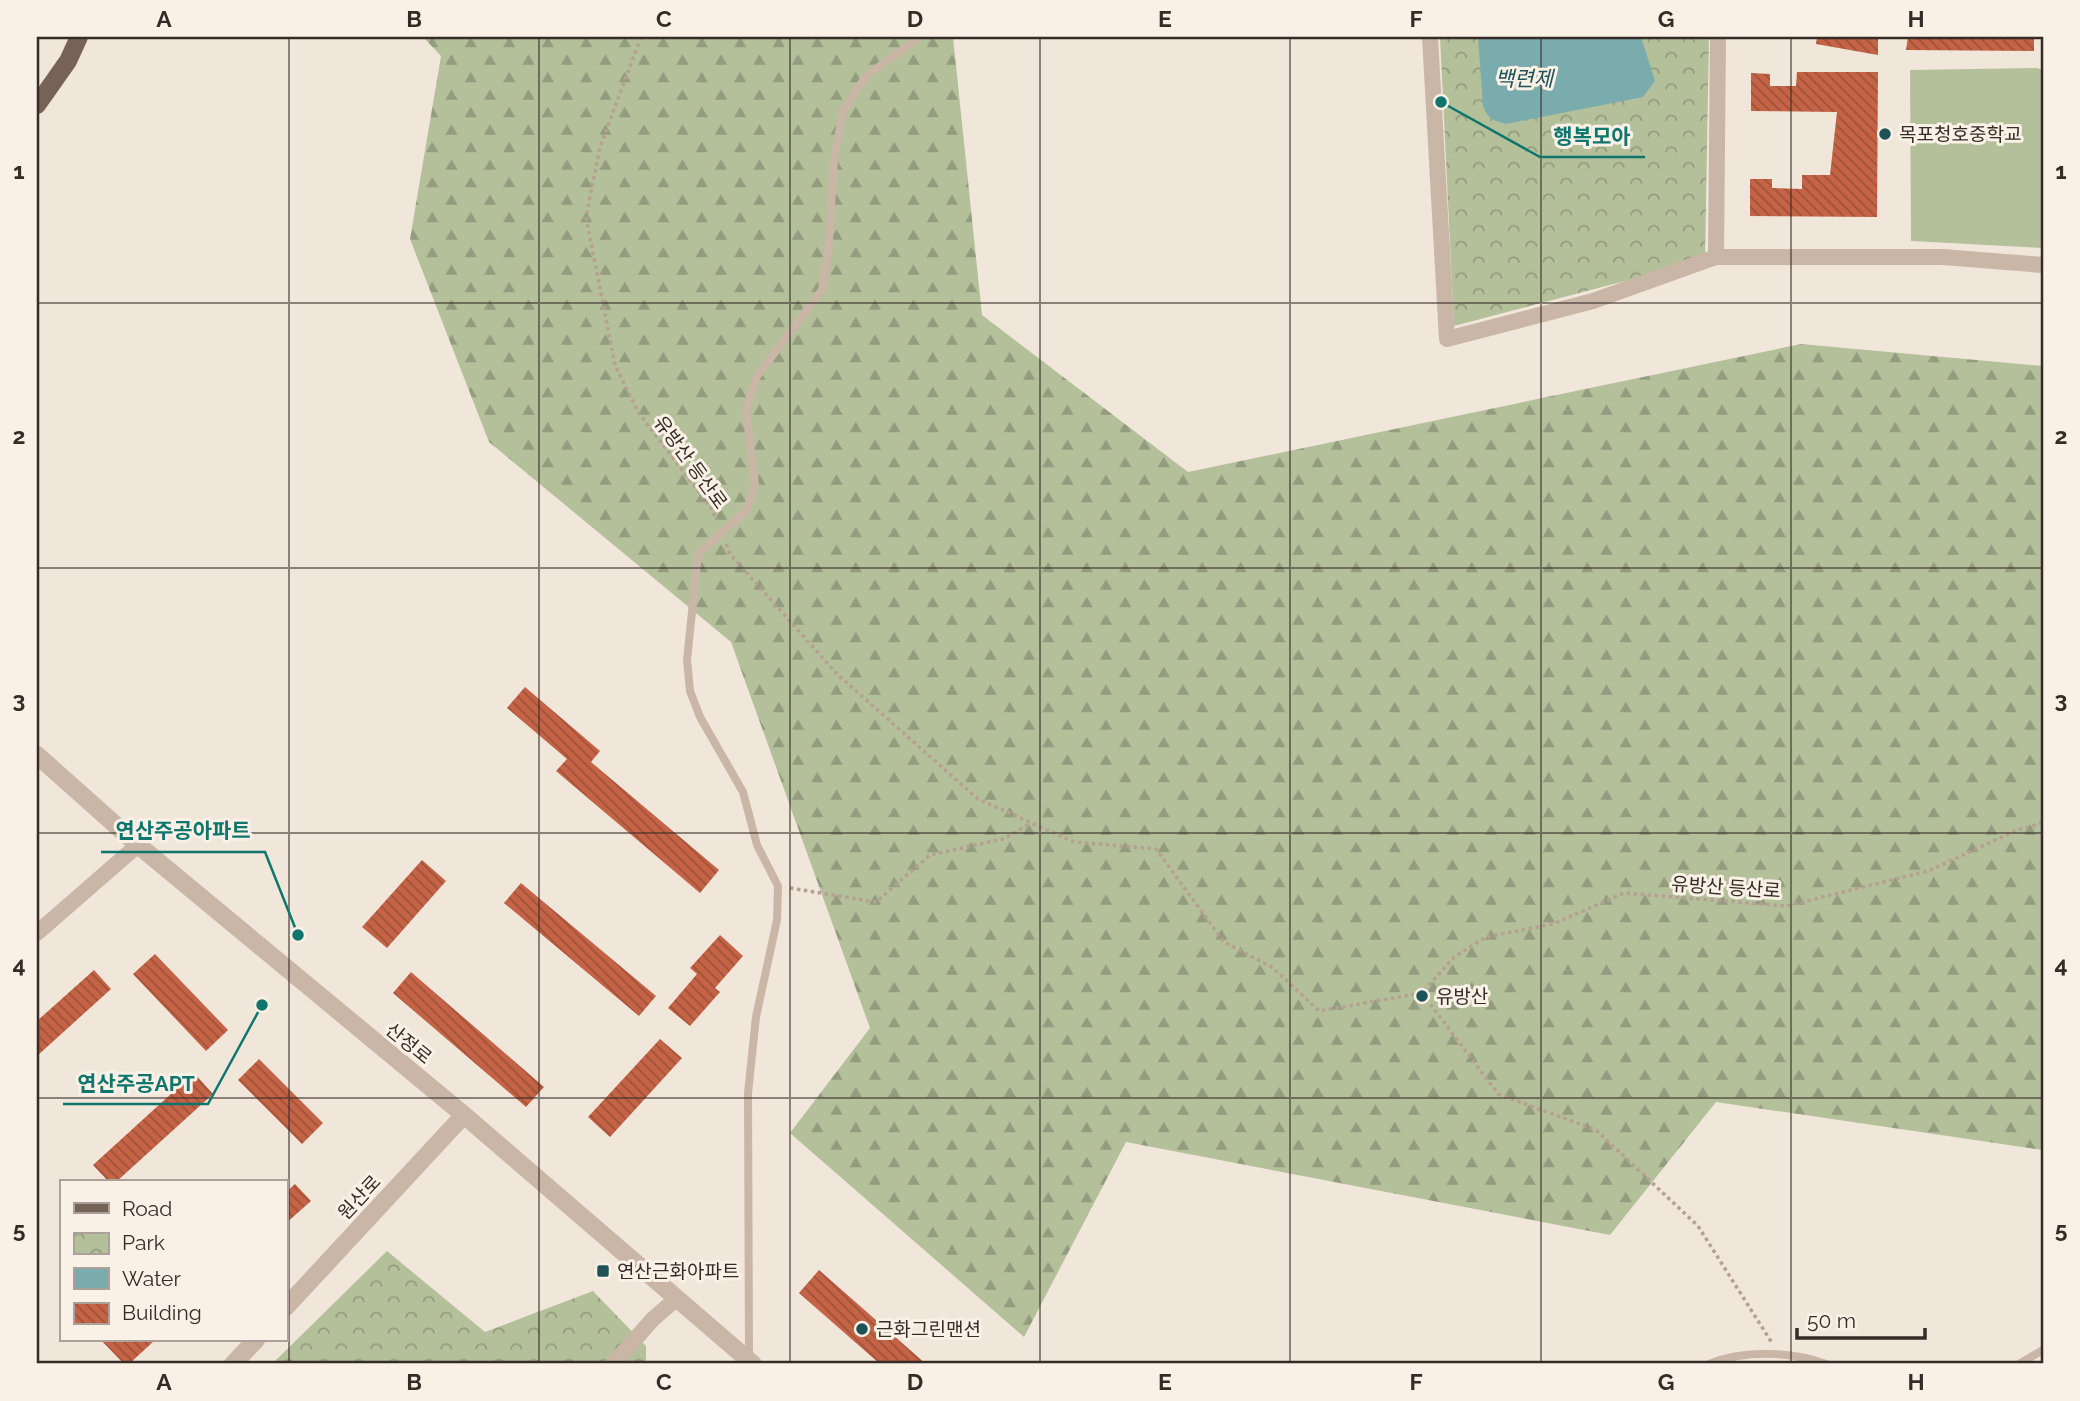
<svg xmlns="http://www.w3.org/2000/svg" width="2080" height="1401" font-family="Raleway,'Noto Sans KR',sans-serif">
<defs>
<pattern id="forest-firs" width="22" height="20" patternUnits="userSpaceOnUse" patternTransform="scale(1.75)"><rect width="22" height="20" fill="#b4c09a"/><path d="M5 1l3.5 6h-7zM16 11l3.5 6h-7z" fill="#939c7e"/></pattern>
<pattern id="park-crowns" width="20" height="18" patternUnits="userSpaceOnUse" patternTransform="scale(1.75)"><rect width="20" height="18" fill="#b4c09a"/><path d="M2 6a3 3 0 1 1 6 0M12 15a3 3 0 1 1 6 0" fill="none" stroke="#939c7e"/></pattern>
<pattern id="building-back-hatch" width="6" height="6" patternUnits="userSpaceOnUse" patternTransform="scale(1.75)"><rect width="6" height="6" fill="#c46345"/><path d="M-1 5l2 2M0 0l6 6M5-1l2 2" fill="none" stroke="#a0523a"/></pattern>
</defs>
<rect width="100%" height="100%" fill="#f1e6da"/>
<path fill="url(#forest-firs)" d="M423,37H953L982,315L1188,472L1801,344L2043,366V1150L1716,1102L1610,1235L1126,1142L1024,1337L790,1133L870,1028L731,642L489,442L410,239L441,56Z"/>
<path fill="url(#park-crowns)" d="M1440,37H1709L1705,260L1454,326Z
M387,1251L485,1332L593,1291L646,1346V1364H272Z"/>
<path fill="#b4c09a" d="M2037,68L2043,70V248L1911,241L1910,70Z"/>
<path fill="#7aacae" d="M1478,37H1641L1655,81L1643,97L1506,124C1494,121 1487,118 1483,106Z"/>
<path fill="url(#building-back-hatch)" d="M1817,37H1878V55L1816,44Z
M1908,37H2034V51L1906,50Z
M1797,72H1878L1877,217L1750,216V179H1772V188L1802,189V175H1830L1837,112L1751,111V73L1770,74V86H1796Z
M525,687L600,751L591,762L719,870L700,893L556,771L567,759L507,708Z
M422,860L446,881L387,948L362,927Z
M521,883L656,996L639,1016L504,903Z
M720,935L743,956L715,988L720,992L690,1026L668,1008L697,974L690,968Z
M155,954L228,1030L206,1051L133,974Z
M94,970L111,989L37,1056V1021Z
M411,972L544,1087L526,1107L393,993Z
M660,1039L682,1058L610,1137L588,1117Z
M259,1059L323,1123L302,1144L238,1080Z
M194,1073L213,1094L116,1182H109L93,1165Z
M295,1184L311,1201L285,1224V1193Z
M819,1270L926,1364H880L799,1293Z
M101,1340H155L129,1364H124Z"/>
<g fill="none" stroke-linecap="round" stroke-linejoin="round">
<path stroke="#b5a091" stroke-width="3.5" stroke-dasharray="3.5 3.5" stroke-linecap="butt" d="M641,37L600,147L586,217L615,365L638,412L712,509L716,520
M726,544L730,554L837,674L978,799L1074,842L1156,849L1224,942L1273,968L1319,1011L1422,993L1454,957L1486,937L1553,924L1624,893L1786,906L1928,871L2017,830L2043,823
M790,888L876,902L930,855L1003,839L1030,824
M1422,993L1498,1094L1596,1130L1698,1226L1772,1343"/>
<path stroke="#c9b6a6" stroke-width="8" d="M749,1358L748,1093L756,1017L777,920L778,886L757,845L743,792L700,717L690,691L687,660L698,554L746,511L755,485L746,409L757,376L822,290L828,255L834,160L843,111L866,76L920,37
M1709,1364C1744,1350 1791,1351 1826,1364
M2019,1364L2043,1350"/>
<path stroke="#c9b6a6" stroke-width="16" d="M1430,37L1447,339L1593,301L1716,257H1943L2043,265
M1716,257L1718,37
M37,933L138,845
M613,1364L653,1319L676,1299"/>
<path stroke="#c9b6a6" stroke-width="18" d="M37,755L138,845L464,1115L753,1364
M285,1308L464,1115
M233,1364L256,1340"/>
<path stroke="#776258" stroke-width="18" d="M37,105L68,61L79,37"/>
</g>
<path fill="none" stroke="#352b27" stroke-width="2" stroke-opacity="0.55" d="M289,37V1364M539,37V1364M790,37V1364M1040,37V1364M1290,37V1364M1541,37V1364M1791,37V1364M37,303H2043M37,568H2043M37,833H2043M37,1098H2043"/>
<g fill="#1d5356" stroke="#f9f0e6" stroke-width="2.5">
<circle cx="1885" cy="134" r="7"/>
<circle cx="1422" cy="996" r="7"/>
<rect x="596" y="1264" width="14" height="14" rx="3.5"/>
<circle cx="862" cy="1329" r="7"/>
</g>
<g text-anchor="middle" stroke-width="6" stroke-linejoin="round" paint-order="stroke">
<g font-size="19" fill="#352b27" stroke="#f9f0e6" text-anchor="start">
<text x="1899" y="141">목포청호중학교</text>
<text x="1436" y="1003">유방산</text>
<text x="617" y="1278">연산근화아파트</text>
<text x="876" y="1336">근화그린맨션</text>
</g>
<g font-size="19" fill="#352b27" stroke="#f9f0e6">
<text transform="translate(691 462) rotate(54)" y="7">유방산 등산로</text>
<text transform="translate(1726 887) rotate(4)" y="7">유방산 등산로</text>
<text transform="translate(409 1043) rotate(39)" y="7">산정로</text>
<text transform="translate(359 1197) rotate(-47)" y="7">원산로</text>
</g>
<g font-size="21" font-style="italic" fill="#1d5356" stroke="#f9f0e6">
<text x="1524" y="86">백련제</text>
</g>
</g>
<path fill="none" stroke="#0f766e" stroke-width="2.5" d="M1441 102L1540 157H1645M298 935L265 852H101M262 1005L208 1104H63"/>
<g fill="#0f766e" stroke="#f9f0e6" stroke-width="2.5">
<circle cx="1441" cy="102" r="7"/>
<circle cx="298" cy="935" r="7"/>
<circle cx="262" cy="1005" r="7"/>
</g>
<g font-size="21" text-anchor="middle" font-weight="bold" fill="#0f766e" stroke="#f9f0e6" stroke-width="6" stroke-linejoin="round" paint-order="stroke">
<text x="1592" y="144">행복모아</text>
<text x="183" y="838">연산주공아파트</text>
<text x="136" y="1091">연산주공APT</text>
</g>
<rect width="2080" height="1401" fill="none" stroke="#f9f0e6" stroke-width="77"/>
<rect x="60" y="1180" width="228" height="161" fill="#f9f0e6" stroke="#aba19a" stroke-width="2"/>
<rect x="74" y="1203" width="35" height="10" fill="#776258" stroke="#aba19a" stroke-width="2"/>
<text x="122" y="1216" font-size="21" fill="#352b27">Road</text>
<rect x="74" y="1233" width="35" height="21" fill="url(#park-crowns)" stroke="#aba19a" stroke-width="2"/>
<text x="122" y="1250" font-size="21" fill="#352b27">Park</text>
<rect x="74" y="1268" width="35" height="21" fill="#7aacae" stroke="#aba19a" stroke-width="2"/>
<text x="122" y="1286" font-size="21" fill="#352b27">Water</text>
<rect x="74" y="1303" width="35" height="21" fill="url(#building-back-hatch)" stroke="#aba19a" stroke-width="2"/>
<text x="122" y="1320" font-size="21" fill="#352b27">Building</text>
<path d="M1797 1328v10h128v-10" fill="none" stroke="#352b27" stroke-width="3.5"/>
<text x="1807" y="1328" font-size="21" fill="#352b27" stroke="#f9f0e6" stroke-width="5" paint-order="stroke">50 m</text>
<rect x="38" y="38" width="2004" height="1324" fill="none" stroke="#352b27" stroke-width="2.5"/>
<g font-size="23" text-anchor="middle" font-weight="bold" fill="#352b27">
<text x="164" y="27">A</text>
<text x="414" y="27">B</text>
<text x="664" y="27">C</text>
<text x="915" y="27">D</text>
<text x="1165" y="27">E</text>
<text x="1416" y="27">F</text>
<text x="1666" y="27">G</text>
<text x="1916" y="27">H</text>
<text x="19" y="179">1</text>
<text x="2061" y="179">1</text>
<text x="19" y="444">2</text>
<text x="2061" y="444">2</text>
<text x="19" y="708">3</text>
<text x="2061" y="708">3</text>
<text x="19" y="973">4</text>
<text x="2061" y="973">4</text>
<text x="19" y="1238">5</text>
<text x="2061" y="1238">5</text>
<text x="164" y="1390">A</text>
<text x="414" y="1390">B</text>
<text x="664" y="1390">C</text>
<text x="915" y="1390">D</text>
<text x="1165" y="1390">E</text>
<text x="1416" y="1390">F</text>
<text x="1666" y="1390">G</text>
<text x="1916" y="1390">H</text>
</g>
</svg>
